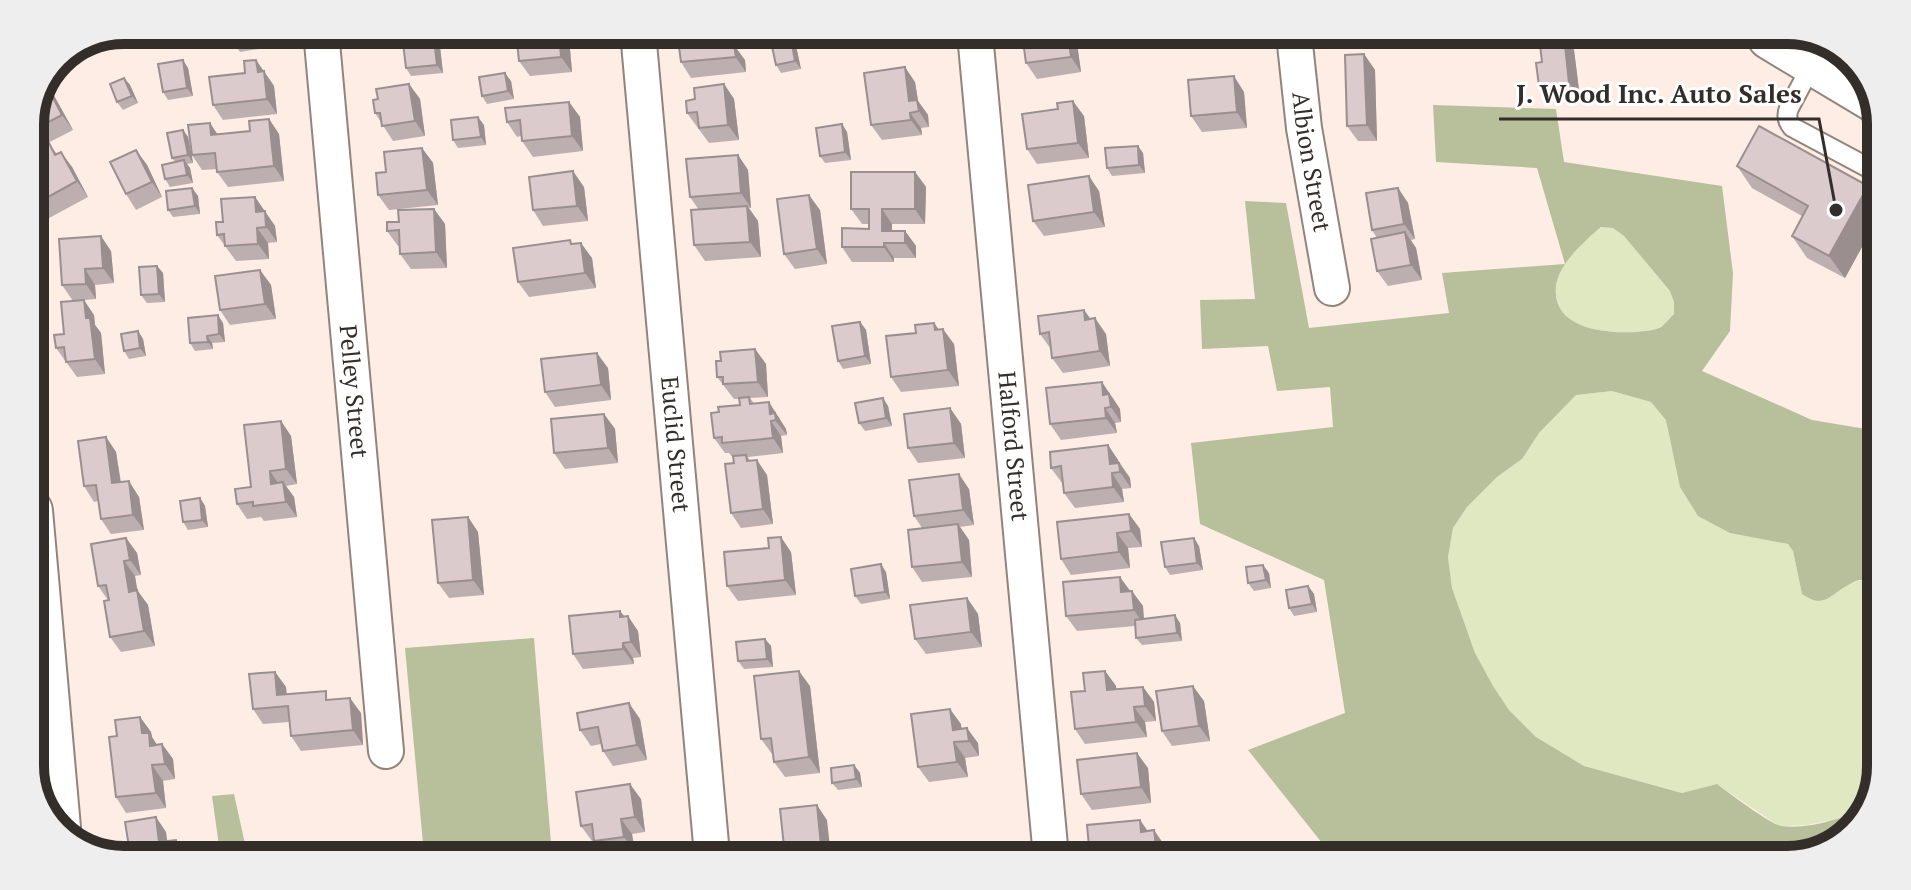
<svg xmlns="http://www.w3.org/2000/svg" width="1911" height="890" font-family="'PT Serif',serif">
<rect width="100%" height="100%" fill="#fdede5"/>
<path fill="#dfe8c1" d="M1602,227L1613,228L1624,236L1670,291L1674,302V314C1670,318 1665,324 1660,327C1654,331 1644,331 1636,332C1606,334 1551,329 1556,286C1559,262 1585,241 1602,227Z
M1612,391L1651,402L1783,543L1788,544L1793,551L1802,594L1824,600L1852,582L1876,579L1874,802L1869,808L1845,817L1807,825L1779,826L1717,784L1683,793L1584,766L1536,737L1509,710L1493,687L1475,653L1452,588L1448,557L1453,528L1467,507L1497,477L1522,459L1539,433L1576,395Z"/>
<path fill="#b8c09b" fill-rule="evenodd" d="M1433,105L1556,109L1564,162L1722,186L1733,273L1730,331L1702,371L1812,420L1878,431L1876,579C1867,579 1857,579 1850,584C1830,594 1825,610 1802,594L1793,551L1788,544L1730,533L1698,516L1680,487L1666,420L1651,402L1612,391L1576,395L1539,433L1522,459L1497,477L1467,507L1453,528L1448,557L1452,588L1475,653L1493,686L1509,710L1536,737L1584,766L1682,793L1717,784C1729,793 1770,824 1781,826C1810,830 1843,817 1869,808L1840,844L1787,860L1334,858L1248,750L1345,713L1324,580L1200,524L1191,443L1333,427L1330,387L1277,391L1268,346L1202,349L1200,300L1255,299L1245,201L1286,203L1309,328L1449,313L1442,273L1565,264L1537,168L1436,162ZM1601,227L1613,228L1624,236L1670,291L1674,302V314C1670,318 1665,324 1661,327C1654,331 1644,331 1636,332C1606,334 1551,329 1556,286C1559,263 1585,241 1601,227Z
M534,638L552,855L424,854L405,648Z
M234,794L247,853H220L212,796Z"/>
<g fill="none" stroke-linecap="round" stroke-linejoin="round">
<defs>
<path id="lane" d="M1813,63L1789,108C1786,116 1787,121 1792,127L1880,174"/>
<g id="street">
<path id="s1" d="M321,31L386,751"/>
<path id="s2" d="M638,32L712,855"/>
<path id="s3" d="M975,34L1051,857"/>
<path id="s4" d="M1294,35L1304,128L1332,288"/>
</g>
<path id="secondary" d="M1770,37L1875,100
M30,511L58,828"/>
</defs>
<use href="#lane" stroke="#91847d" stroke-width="22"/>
<use href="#street" stroke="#91847d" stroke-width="38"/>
<use href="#secondary" stroke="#91847d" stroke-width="48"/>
<use href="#lane" stroke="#fff" stroke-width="18"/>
<use href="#street" stroke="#fff" stroke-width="34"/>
<use href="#secondary" stroke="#fff" stroke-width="44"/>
</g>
<path fill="#bdafaf" d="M217,30L280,31L282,45L240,52L229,36L222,37Z
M482,32H512V34L486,37Z
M516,32H564L569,38L572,72L530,76L519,61Z
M735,36L736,48L745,60L746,72L691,78L681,62Z
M1076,36L1081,72L1037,79L1026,63Z
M796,46L801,69L781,73L776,65Z
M440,47L443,73L411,76L406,68Z
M1574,50L1580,98L1549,102L1539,86L1542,62Z
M1364,54L1375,70L1377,141H1358L1347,126Z
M256,60L274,86L277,114L223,120L213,105L245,73Z
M188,68L193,96L168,100L163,92Z
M124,78L130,85L138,103L123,110L117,102Z
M511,81L514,99L487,104L482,96Z
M915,82L918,101L928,115L929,127L921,128L922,135L882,140L871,125Z
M409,84L420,99L425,136L393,141L375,113L378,99Z
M724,84L734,99L739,140L709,143L687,113L695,99Z
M52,92L73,130L44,145L33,130Z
M1244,92L1247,128L1202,132L1191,116Z
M569,102L580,117L583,151L533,157L522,141L521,136L517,137L507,122Z
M1058,109L1084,116L1089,158L1037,164L1027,149Z
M269,119L279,134L284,181L228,187L217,172V169L202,170L192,155L193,163L187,164L190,168L193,183L170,187L165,179L175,162L172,158L183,130L188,137L191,154L217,134L250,131Z
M842,124L847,132L851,160L825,163L820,156Z
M484,125L486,145L458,148L453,140Z
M49,143L57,154L72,167L88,197L40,223L30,210V153Z
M422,148L433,163L438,205L389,210L378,195L386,172Z
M136,150L147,165L162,197L136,210L126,194Z
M1143,153L1145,173L1112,176L1107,168Z
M738,155L748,170L751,208H749L758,221L761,257L705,261L694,245L699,210L690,197Z
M1737,166L1880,202V214L1845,278L1807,258L1792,236L1802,216L1752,188Z
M915,172L926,187L925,224H892V231H905L916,246V258H894V262H852L842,247L869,229V224H862L851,209Z
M584,187L588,221L543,226L533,210Z
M192,188L198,196L200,214L173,217L168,210Z
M1398,188L1408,203L1415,239L1411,240L1416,248L1422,280L1388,286L1377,271V238L1372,230Z
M1099,191L1105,227L1044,236L1033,221Z
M255,197L275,226L277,242L268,243L269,259L236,261L217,235L223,222Z
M434,209L445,224L447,268L411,269L400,254V246H398L387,231L399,222Z
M820,210L827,264L795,269L784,254Z
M573,244L592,258L596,288L529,297L518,282Z
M111,251L114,283L95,285L96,299L73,301L62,285Z
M157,266L163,273L165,302L147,303L141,295Z
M260,270L271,285L276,319L230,325L220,310Z
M1084,310L1091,319L1106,334L1110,366L1063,373L1052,358L1051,349L1040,334Z
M94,315L95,325L101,333L105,374L77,377L56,348L64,334Z
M860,322L866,330L871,364L843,369L838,361Z
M223,323L225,342L212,343L213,349L195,351L190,343Z
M934,323L939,330L954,344L959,386L901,392L891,377L916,333Z
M138,331L143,339L146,356L129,359L124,351Z
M755,349L766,364L768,397L750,398L754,403L779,417L780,420L786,429L787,435L781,436L783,453L748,457L750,461L767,475L773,524L741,528L731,513L733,458L729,453H725L714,438L719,412L740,405L739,399H734L717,377L721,361Z
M608,368L611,400L555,407L545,392Z
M1112,397L1120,409L1121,422L1115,423L1117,433L1061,440L1050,424Z
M888,406L892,426L865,431L859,423Z
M950,408L961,424L965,458L918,463L908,448Z
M604,414L615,429L618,463L565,469L554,453Z
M281,421L291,436L297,484L286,486L294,497L297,517L264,521L261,517L247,519L237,504L251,487Z
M106,437L116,452L121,482L139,497L144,530L111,534L101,519L98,501L94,502L84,486Z
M1108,445L1130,478L1131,488L1122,489L1124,502L1075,508L1064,493L1063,483H1062L1051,468Z
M969,489L974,525L960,527L969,540L972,577L922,582L912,567L922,528L914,516Z
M200,498L205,506L208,527L188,530L183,522Z
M1129,514L1140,529L1142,547L1128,548L1130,568L1071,575L1061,559Z
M468,517L478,532L484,595L449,598L438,583Z
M126,538L137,553L141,575L135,576L137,590L148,605L155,646L121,652L110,637L108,600L98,586Z
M1199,546L1203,570L1170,575L1165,567Z
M791,552L796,595L738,601L727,586Z
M886,572L890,599L861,604L855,596Z
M1269,573L1271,588L1254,591L1248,583Z
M1308,586L1314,594L1317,612L1294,616L1289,608Z
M1130,591L1143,606L1144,619L1180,623L1182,641L1142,645L1136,638L1135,626L1077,631L1066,616Z
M967,598L978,614L982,647L926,654L915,639Z
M620,611L638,631L641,657L633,658L634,664L583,669L573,654Z
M765,639L771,646L773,667L744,669L738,661Z
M1105,671L1116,686V689L1143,687L1154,702L1156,721L1145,722L1147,737L1085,744L1075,729L1085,691Z
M275,672L286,687L287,695L332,700L361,713L363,745L301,751L291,736L289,722L263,724L253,709Z
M810,686L820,773L785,777L774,762L773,754H772L761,739Z
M1204,701L1210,741L1172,746L1162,731Z
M140,717L151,732L152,737L157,745L162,744L173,759L175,779L163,781L166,808L126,813L116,797Z
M640,719L647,760L613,766L603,751L601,744L591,746L580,730Z
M961,724V729L978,743L979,756L965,758L968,777L929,782L918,767Z
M854,765L860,773L862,787L838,790L832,783Z
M1148,768L1151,803L1092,810L1081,794Z
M641,799L645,832L632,834L635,852L604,855L594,841H592L581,826Z
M1140,820L1148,831L1165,846L1166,857H1090Z"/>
<path fill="#9a8e8f" d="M272,31H280L282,45Z
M559,32H564L569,38L572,72L561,57Z
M726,33H733L735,36L736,48L745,60L746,72L727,45Z
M1068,34H1075L1076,36L1081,72L1071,57Z
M1564,36L1574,50L1580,98L1569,83Z
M791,38L796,46L801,69L795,61Z
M434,39L440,47L443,73L437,65Z
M1364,54L1375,70L1377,141L1367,125Z
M183,60L188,68L193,96L187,88Z
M256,60L274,86L277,114L267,99L258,72Z
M905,67L915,82L918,101L928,115L929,127L919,111L909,101Z
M505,73L511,81L514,99L508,91Z
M1234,76L1244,92L1247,128L1237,112Z
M124,78L130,85L138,103L132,96Z
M46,83L52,92L73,130L62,115L46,84Z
M409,84L420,99L425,136L415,121Z
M724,84L734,99L739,140L728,125Z
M1073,101L1084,116L1089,158L1078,143Z
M569,102L580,117L583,151L572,136Z
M910,113L921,128L922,135L911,120Z
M478,117L484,125L486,145L481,137Z
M269,119L279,134L284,181L274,166Z
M210,123L220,138L211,135Z
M842,124L847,132L851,160L845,152Z
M183,130L188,137L193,163L188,155Z
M1138,146L1143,153L1145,173L1139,165Z
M422,148L433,163L438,205L427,190Z
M136,150L147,165L162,197L152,182Z
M61,152L72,167L88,197L77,181Z
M738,155L748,170L751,208L741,193Z
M184,160L190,168L193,183L187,175Z
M573,171L584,187L588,221L577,206Z
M915,172L926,187L925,224L915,209Z
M1089,176L1099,191L1105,227L1094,212Z
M1868,186L1880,202V214L1845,278L1829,256Z
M192,188L198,196L200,214L195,206Z
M1398,188L1408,203L1415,239L1404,224Z
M809,195L820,210L827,264L817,249Z
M255,197L275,226L277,242L256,212Z
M747,206L758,221L761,257L750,242Z
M434,209L445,224L447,268L436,252Z
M882,209L892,224V243L882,231Z
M257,228L268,243L269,259L258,244Z
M905,231L916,246V258L905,243Z
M1405,232L1416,248L1422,280L1411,265Z
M101,236L111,251L114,283L103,268Z
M581,243L592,258L596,288L585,273Z
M884,243L894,258V262L884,247Z
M157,266L163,273L165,302L159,294Z
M85,269L95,285L96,299L86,284Z
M260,270L271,285L276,319L265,304Z
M84,300L94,315L95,325L101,333L105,374L95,359L86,318Z
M1084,310L1094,325L1085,320Z
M218,315L223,323L225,342L219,334Z
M1095,318L1106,334L1110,366L1100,351Z
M860,322L866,330L871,364L865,356Z
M934,323L944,337L943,329L954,344L959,386L948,370L935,330Z
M138,331L143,339L146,356L140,348Z
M207,336L212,343L213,349L208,342Z
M755,349L766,364L768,397L758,382Z
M597,353L608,368L611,400L601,385Z
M1102,382L1120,409L1121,422L1103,395Z
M883,398L888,406L892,426L886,418Z
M769,402L786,429L787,435L770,414Z
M950,408L961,424L965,458L954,443Z
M1105,408L1115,423L1117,433L1106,418Z
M604,414L615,429L618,463L608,448Z
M281,421L291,436L297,484L286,469Z
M771,421L781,436L783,453L773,438Z
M106,437L116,452L123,499L112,483Z
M1108,445L1118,460L1120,473L1110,464Z
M757,460L767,475L773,524L763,509Z
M1119,463L1130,478L1131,488L1120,472Z
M270,471L280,486L271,484Z
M1112,473L1122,489L1124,502L1113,487Z
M959,474L969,489L974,525L963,510Z
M129,481L139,497L144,530L133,515Z
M283,482L294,497L297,517L286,502Z
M200,498L205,506L208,527L202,520Z
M1129,514L1140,529L1142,547L1131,531Z
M468,517L478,532L484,595L473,580Z
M958,524L969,540L972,577L962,562Z
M1117,533L1128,548L1130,568L1119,552Z
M781,537L791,552L796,595L785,580Z
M126,538L137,553L141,575L130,560Z
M1194,538L1199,546L1203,570L1197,563Z
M124,561L135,576L140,607L129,592Z
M881,564L886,572L890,599L885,592Z
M1263,565L1269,573L1271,588L1266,580Z
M1120,577L1131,592H1121Z
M1308,586L1314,594L1317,612L1312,604Z
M137,590L148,605L155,646L144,631Z
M1132,591L1143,606L1144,625L1134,610Z
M967,598L978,614L982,647L971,632Z
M620,611L629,624L628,616L638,631L641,657L631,642L620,617Z
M1175,615L1180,623L1182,641L1177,633Z
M765,639L771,646L773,667L767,659Z
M623,643L633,658L634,664L623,649Z
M799,671L810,686L820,773L809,757Z
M1105,671L1116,686L1118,706L1107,690Z
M275,672L286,687L287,706L277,695Z
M1193,686L1204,701L1210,741L1199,726Z
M1143,687L1154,702L1156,721L1145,706Z
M350,698L361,713L363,745L353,730Z
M629,703L640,719L647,760L637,745Z
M1134,707L1145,722L1147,737L1136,722Z
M950,709L961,724L963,741L953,730Z
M140,717L151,732L152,737L159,748L161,761L142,733Z
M967,728L978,743L979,756L969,741Z
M954,742L965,758L968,777L957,762Z
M162,744L173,759L175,779L165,764Z
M1137,753L1148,768L1151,803L1141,787Z
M152,765L163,781L166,808L156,793Z
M854,765L860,773L862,787L856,779Z
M630,784L641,799L645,832L635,817Z
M817,805L827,820L831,856H822Z
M156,817L166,832L169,853L159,842Z
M621,819L632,834L635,852L624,837Z
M1140,820L1150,835L1141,832Z
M1154,830L1165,846L1166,857H1159L1157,854Z
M176,840L186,853H178Z"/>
<path fill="#dccbcc" stroke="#9a8e8f" stroke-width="2" d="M228,30L266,31L229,37Z
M516,32H559L561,57L519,61Z
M677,32L726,33L727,45H734L736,57L681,62Z
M1022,34H1068L1071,57L1026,63Z
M1539,36H1564L1569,83L1539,86L1536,63L1542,62Z
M791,38L795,61L776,65L771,42Z
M434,39L437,65L406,68L403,43Z
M1364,54L1367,125L1347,126L1345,55Z
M183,60L187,88L163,92L158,64Z
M256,60L258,72L264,71L267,99L213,105L209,77L245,73L244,61Z
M905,67L909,101L917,100L919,111L910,113L911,120L871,125L864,73Z
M505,73L508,91L482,96L479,77Z
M1234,76L1237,112L1191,116L1188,80Z
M124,78L132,96L117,102L110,84Z
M46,84L62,115L33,130L30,124V118Z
M409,84L415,121L382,126L380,113H375L373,100L378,99L376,89Z
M724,84L728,125L699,128L697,112L687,113L686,101L695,99L694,88Z
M1073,101L1078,143L1027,149L1022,114L1058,109L1057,103Z
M569,102L572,136L522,141L520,120L507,122L505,108Z
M478,117L481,137L453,140L451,120Z
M269,119L274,166L217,172L215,153L192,155L188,125L210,123L211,135L250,131L249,121Z
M842,124L845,152L820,156L816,128Z
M1759,126L1868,186L1829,256L1792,236L1808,206L1737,166Z
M183,130L188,155L172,158L167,133Z
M49,143L55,155L61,152L77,181L30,207V153Z
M1138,146L1139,165L1107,168L1105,148Z
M422,148L427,190L378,195L376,173L386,172L384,152Z
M136,150L152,182L126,194L110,162Z
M738,155L741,193L690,197L686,159Z
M184,160L187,175L165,179L162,165Z
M573,171L577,206L533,210L529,177Z
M851,172H915V209H882V231H905V243H884V247H842V228L869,229V209H851Z
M1089,176L1094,212L1033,221L1028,185Z
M192,188L195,206L168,210L166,191Z
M1398,188L1404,224L1372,230L1366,193Z
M809,195L817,249L784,254L777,199Z
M255,197L256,212L265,211L266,227L257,228L258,244L225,246L224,234L217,235L216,222H223L221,199Z
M747,206L750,242L694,245L691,210Z
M434,209L436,252L400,254L399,230L387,231V222H399L398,210Z
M1405,232L1411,265L1377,271L1371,239Z
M101,236L103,268L85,269L86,284L62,285L59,239Z
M570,240L571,244L581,243L585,273L518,282L513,248Z
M157,266L159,294L141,295L139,267Z
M260,270L265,304L220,310L215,276Z
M84,300L86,318H90L95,359L66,362L64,347L56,348L54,335L64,334L61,302Z
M1084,310L1085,320L1095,318L1100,351L1052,358L1049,332L1040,334L1038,316Z
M218,315L219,334L207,336L208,342L190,343L188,318Z
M860,322L865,356L838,361L832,326Z
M934,323L935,330L943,329L948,370L891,377L886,336L916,333L915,325Z
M138,331L140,348L124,351L121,334Z
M755,349L758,382L723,384V377H717L716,361H721L720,352Z
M597,353L601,385L545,392L541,359Z
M1102,382L1103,395L1109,394L1111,407L1105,408L1106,418L1050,424L1046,388Z
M749,397L750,404L769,402L770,414L775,413L776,420L771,421L773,438L722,443V437L714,438L711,413L719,412L718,407L740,405L739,398Z
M883,398L886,418L859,423L855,403Z
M950,408L954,443L908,448L904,414Z
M604,414L608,448L554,453L551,419Z
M281,421L286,469L270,471L271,484L283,482L286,502L253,506V502L237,504L235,489L251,487L244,425Z
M106,437L112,483L129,481L133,515L101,519L96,485L84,486L78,441Z
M1108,445L1110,464L1119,463L1120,472L1112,473L1113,487L1064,493L1061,466L1051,468L1050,452Z
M746,455L747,461L757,460L763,509L731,513L725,464L734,463L733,456Z
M959,474L963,510L914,516L909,480Z
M200,498L202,520L183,522L180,501Z
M1129,514L1131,531L1117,533L1119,552L1061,559L1057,522Z
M468,517L473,580L438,583L432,520Z
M958,524L962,562L912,567L908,530Z
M781,537L785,580L727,586L724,552L769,548L768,538Z
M126,538L130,560L124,561L129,592L137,590L144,631L110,637L104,601L109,600L106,585L98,586L91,544Z
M1194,538L1197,563L1165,567L1161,542Z
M881,564L885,592L855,596L851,569Z
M1263,565L1266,580L1248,583L1246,567Z
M1120,577L1121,592L1132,591L1134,610L1066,616L1063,582Z
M1308,586L1312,604L1289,608L1286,590Z
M967,598L971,632L915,639L910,605Z
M620,611V617L628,616L631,642L623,643V649L573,654L569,616Z
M1175,615L1177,633L1136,638L1135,620Z
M765,639L767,659L738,661L736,642Z
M799,671L809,757L774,762L771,738L761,739L754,676Z
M1105,671L1107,690L1143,687L1145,706L1134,707L1136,722L1075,729L1071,692L1085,691L1083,673Z
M275,672L277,695L326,691V700L350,698L353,730L291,736L288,706L253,709L249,674Z
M1193,686L1199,726L1162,731L1156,691Z
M629,703L637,745L603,751L598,727L580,730L577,713Z
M950,709L953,730L967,728L969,741L954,742L957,762L918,767L911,714Z
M140,717L142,733H149L150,746L162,744L165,764L152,765L156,793L116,797L109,737L117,736L115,720Z
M1137,753L1141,787L1081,794L1077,760Z
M854,765L856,779L832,783L831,768Z
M630,784L635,817L621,819L624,837L594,841L592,824L581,826L576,792Z
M817,805L822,856H785L780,809Z
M156,817L159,842L176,840L178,853H130L125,822Z
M1140,820L1141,832L1154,830L1157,854L1132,857H1090L1087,825Z
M975,847L976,856H928V854Z"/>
<g text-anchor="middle" stroke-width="6" stroke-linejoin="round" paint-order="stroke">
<g font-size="24" fill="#342e2b" stroke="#fff">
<text dy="8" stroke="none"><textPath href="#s4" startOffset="128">Albion Street</textPath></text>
<text dy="8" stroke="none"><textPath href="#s1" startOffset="362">Pelley Street</textPath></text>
<text dy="8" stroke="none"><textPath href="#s2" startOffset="414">Euclid Street</textPath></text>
<text dy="8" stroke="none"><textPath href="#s3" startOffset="414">Halford Street</textPath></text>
</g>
</g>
<path d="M0 0H1911V890H0ZM124 44H1787A80 80 0 0 1 1867 124V766A80 80 0 0 1 1787 846H124A80 80 0 0 1 44 766V124A80 80 0 0 1 124 44Z" fill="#efeeee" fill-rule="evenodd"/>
<path fill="none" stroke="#342e2b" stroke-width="10" d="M124 44H1787A80 80 0 0 1 1867 124V766A80 80 0 0 1 1787 846H124A80 80 0 0 1 44 766V124A80 80 0 0 1 124 44Z"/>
<path fill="none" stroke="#342e2b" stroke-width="3" d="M1836 210L1819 119H1499"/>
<circle fill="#342e2b" stroke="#fff" stroke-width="3" cx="1836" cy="210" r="8"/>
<g font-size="26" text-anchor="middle" font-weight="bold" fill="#342e2b" stroke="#fff" stroke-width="6" stroke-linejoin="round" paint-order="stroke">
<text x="1659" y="103">J. Wood Inc. Auto Sales</text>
</g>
</svg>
